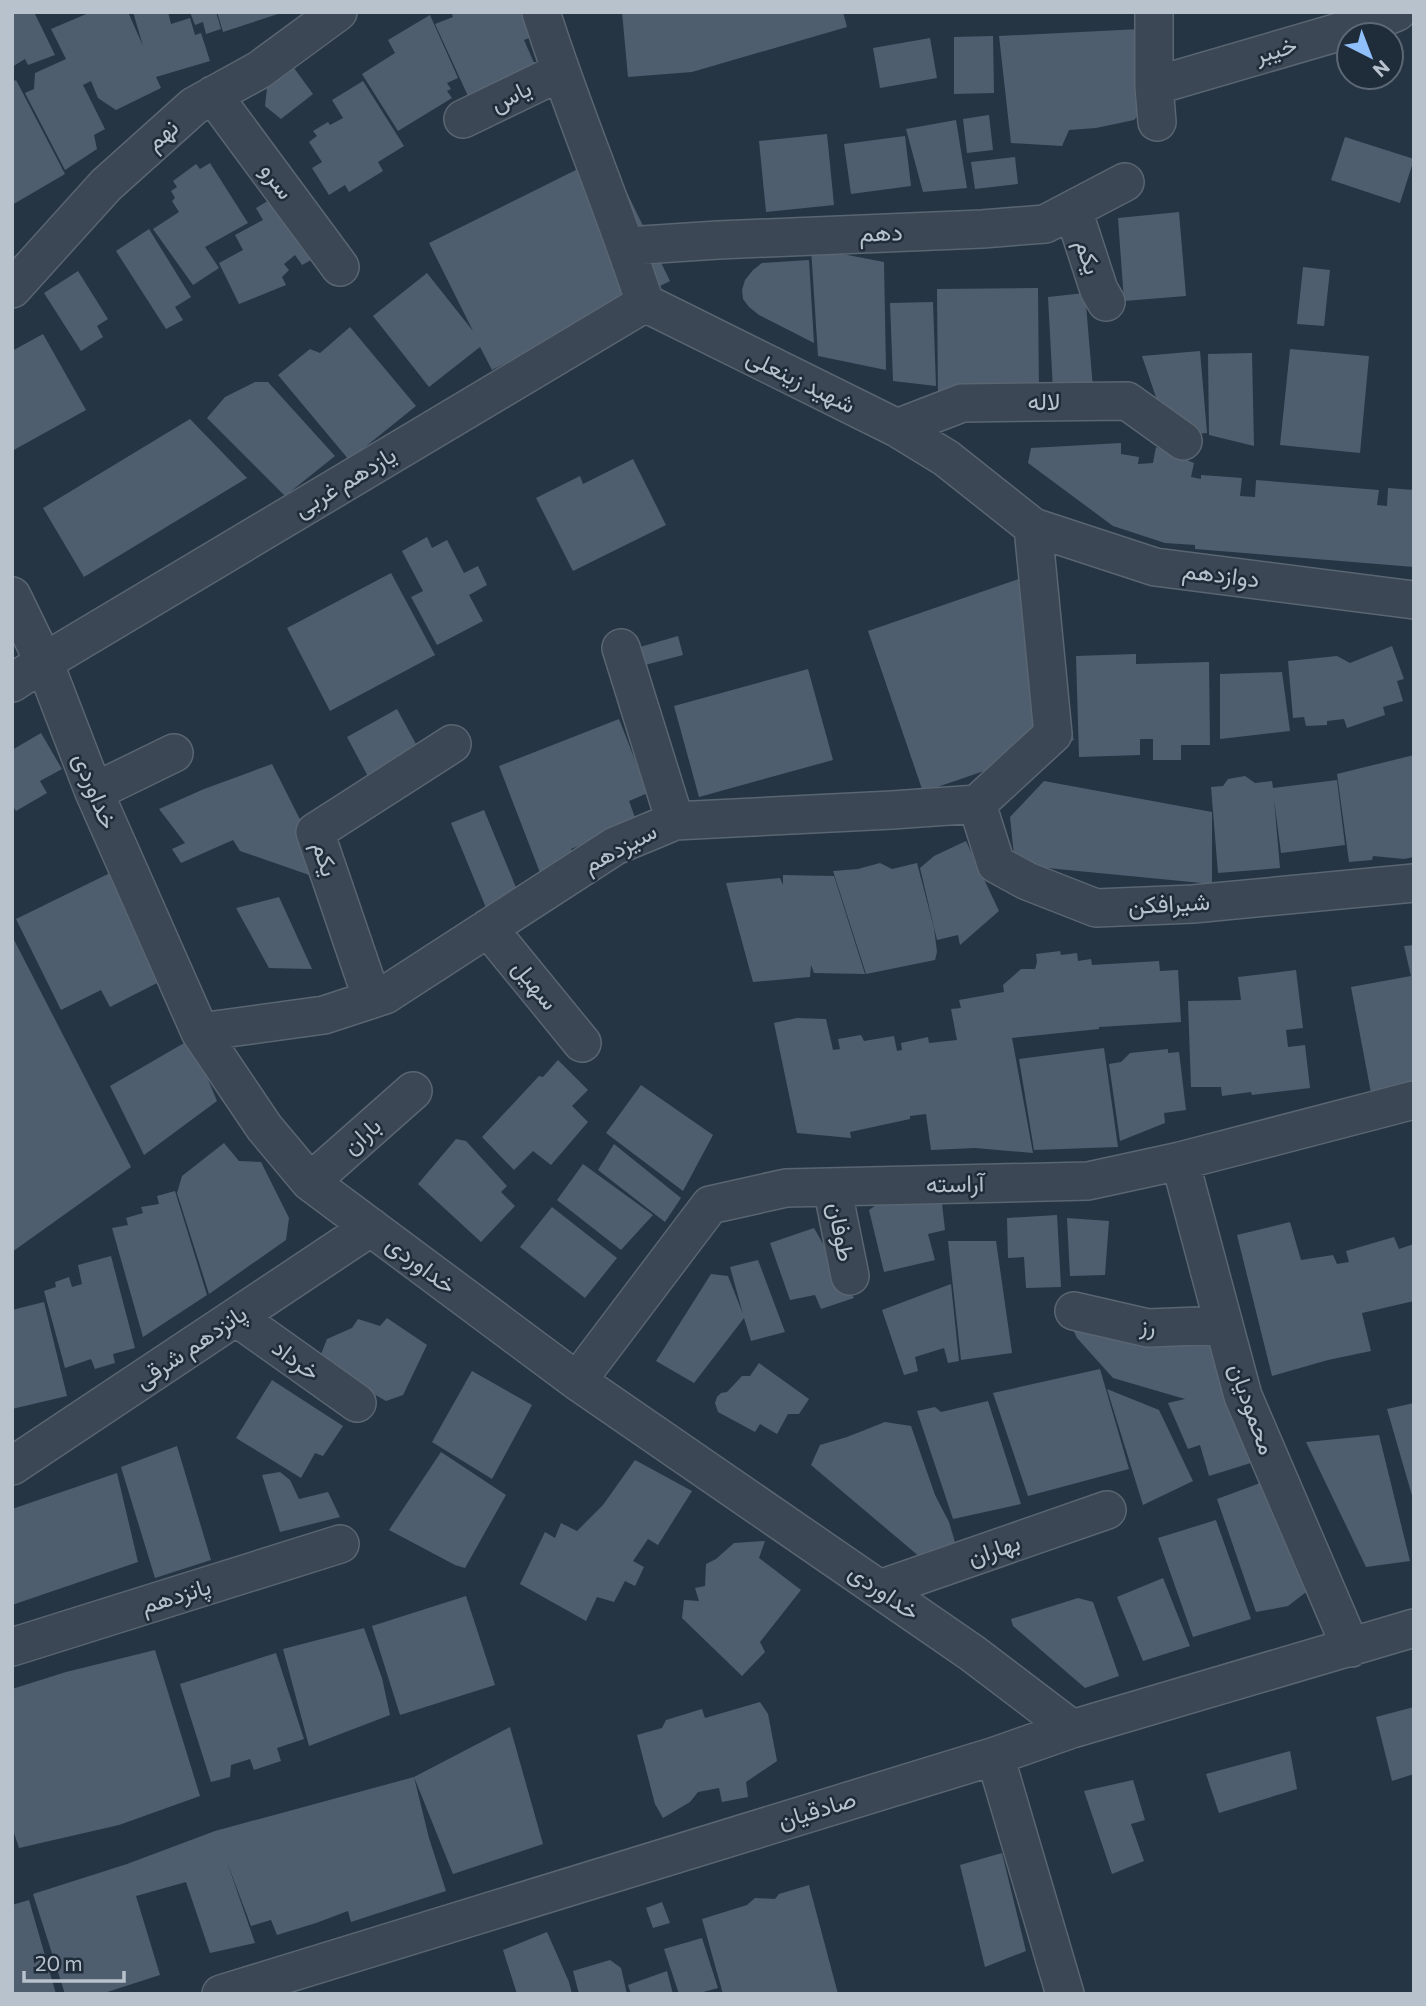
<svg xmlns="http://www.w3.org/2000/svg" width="1426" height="2006" font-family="Commissioner,Vazirmatn,sans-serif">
<rect width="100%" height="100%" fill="#263544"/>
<path fill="#4f5e6f" d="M12,12H34L55,55L28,65L25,59L12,67Z
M91,12H128L143,46L133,12H168L171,24L190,18L195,35L201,33L210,61L156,77L161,88L116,110L98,98L91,81L83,85L105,129L94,135L97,149L65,170L25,93L34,89L35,73L66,59L51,29Z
M190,12H216L221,29L206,34L203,22L195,25Z
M217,12H281V13L223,32Z
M451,12H526L536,35L524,40L535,65L468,96L435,24L453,17Z
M622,12H843L847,27L692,72L628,77Z
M430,15L458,78L447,83L451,89L447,91L452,98L398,131L362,74L395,53L388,40Z
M1140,29L1144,109L1134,120L1096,128L1069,130L1062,146L1011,143L999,36Z
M993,36L994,93L954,94V37Z
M930,38L937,78L880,88L873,48Z
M294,68L313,94L281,119L265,106L267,88Z
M16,80L65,174L12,205V82Z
M363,81L404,146L378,162L383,171L349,192L345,185L329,195L312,168L322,162L309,142L317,136L313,131L328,122L330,125L343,118L332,100Z
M989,115L993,150L967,153L963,119Z
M956,120L967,188L923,192L906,129Z
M827,134L834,205L766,212L759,141Z
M905,136L911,186L851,194L844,144Z
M1345,137L1414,159L1400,203L1331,180Z
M608,154L670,281L492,370L480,347L429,387L373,316L427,273L473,331L429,243Z
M1015,157L1018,184L975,189L971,162Z
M210,163L248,223L205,247L219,268L193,285L153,229L179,212L172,201L175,198L171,191L177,187L173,181L196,164L200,169Z
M291,187L326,252L302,265L295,255L284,264L289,270L282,277L286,285L239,304L219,263L243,250L235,235L263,220L256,208Z
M1179,212L1186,296L1124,301L1118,218Z
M149,229L191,297L175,307L183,320L166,329L116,251Z
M811,248L884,262L886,370L818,356Z
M809,260L814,343L759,315L749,307L743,299L742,290L745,280L753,270L762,263Z
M1303,267L1330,270L1324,326L1297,324Z
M78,271L108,319L97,326L103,337L81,351L44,293Z
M1038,288L1039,396L938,399L937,289Z
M1085,293L1093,388L1053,390L1048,297Z
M933,302L936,386L893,381L890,303Z
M350,327L416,406L349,460L278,375L310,349L320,353Z
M43,334L86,410L12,451V351Z
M1290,349L1369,356L1360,453L1280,445Z
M1200,351L1207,433L1179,435L1164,421L1142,356Z
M1252,353L1254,446L1209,435L1208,354Z
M255,382H268L335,456L285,496L207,418L225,397Z
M190,419L247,478L84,577L43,508Z
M1121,443V454L1139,457L1138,464L1153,463L1156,447L1194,463L1191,477L1201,479V475L1242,478L1240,496L1255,497L1256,480L1379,490L1377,505L1387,506L1388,488L1414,490V567L1195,549V545L1165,543L1113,526L1028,463L1031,448Z
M633,459L666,525L573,571L536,498L580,476L583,484Z
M427,537L432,548L447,540L464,573L478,566L487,585L469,595L483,621L437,645L411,597L423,591L402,551Z
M391,573L435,655L330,711L287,628Z
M1019,579L1074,740L923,792L868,631Z
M678,636L683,655L645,665L640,647Z
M1392,646L1404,679L1397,681L1403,701L1383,707L1385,715L1347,728L1344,719L1327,721V725L1306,726L1304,717L1293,718L1288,661L1337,656L1350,663Z
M1136,654V664L1209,662L1210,745H1181V760H1153V739H1140V755L1079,757L1076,656Z
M808,669L833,760L699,797L674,706Z
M1282,672L1290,731L1220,739V674Z
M397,709L423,757L372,784L347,737Z
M619,719L648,793L629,801L637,823L571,849L579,869L544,883L499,766Z
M41,733L62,769L40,781L47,793L16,811L12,805V750Z
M1414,755V857L1404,859L1373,856L1372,860L1349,862L1337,774Z
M272,764L332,883L240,851L233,840L181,863L172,849L185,843L159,809L204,789Z
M1245,776L1255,783L1272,781L1273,788L1337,780L1345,845L1281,853L1274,799L1280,868L1218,873L1211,787L1223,786L1228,779Z
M1044,781L1212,812V884L1015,865L1010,817Z
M484,810L522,902L489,915L451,823Z
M966,841L999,911L960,945L958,935L937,940L920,868L934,856Z
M880,863L892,869L917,863L934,928L937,952L935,960L866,974L833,871L858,869Z
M110,873L163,980L110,1007L101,990L61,1010L16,919Z
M783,875L834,876L865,974L814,973L811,965L810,977L753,982L726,883L780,878L783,885Z
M279,897L312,969L269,968L236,908Z
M12,936L131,1167L12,1252Z
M1414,945V1083L1371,1093L1351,987L1411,976L1404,946Z
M1060,951L1061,955L1077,953L1078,961L1091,959L1092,965L1159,961L1160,971L1178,970L1181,1022L1099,1027V1029L1012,1038L1033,1153L975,1148L931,1150L926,1114L910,1116V1119L850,1132L851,1138L797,1133L774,1023L797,1018L826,1019L833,1050L840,1049L838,1039L861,1035L864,1041L894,1036L897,1051L902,1050L901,1043L928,1037L929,1043L957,1040L951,1009L961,1008L959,1000L1004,992L1003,985L1021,969H1035L1037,962L1036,954Z
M1296,970L1303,1028L1286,1030L1288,1047L1305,1045L1310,1088L1252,1095L1251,1092L1222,1096L1221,1087H1191L1188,1001L1241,1000L1238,977Z
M191,1039L217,1101L144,1155L110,1086Z
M1104,1048L1118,1147L1034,1150L1019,1059Z
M1168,1049V1053L1179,1052L1186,1110L1164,1113L1165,1123L1120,1141L1109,1064L1121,1062L1130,1053Z
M558,1060L588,1090L572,1106L588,1122L551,1165L533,1151L514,1170L482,1137L539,1076L543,1077Z
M641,1085L713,1135L683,1191L606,1133Z
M456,1139L466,1141L507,1186L501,1192L515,1206L481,1242L418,1184Z
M224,1143L239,1161L261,1162L289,1218L286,1240L209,1294L177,1193L182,1176Z
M614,1144L681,1198L665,1222L598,1170Z
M583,1164L653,1215L621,1250L557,1200Z
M175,1191L207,1295L143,1337L112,1228L128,1225L126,1218L143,1213L141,1207L159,1204L157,1196Z
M941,1195L945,1230L928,1234L935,1260L884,1272L869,1210L879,1203Z
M552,1207L617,1258L585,1298L520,1247Z
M1057,1215L1061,1287L1026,1288L1024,1257L1008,1258L1007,1218Z
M1067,1218L1109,1221L1105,1275L1070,1276Z
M1290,1222L1301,1260L1333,1255L1337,1264L1349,1262L1346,1251L1394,1237L1399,1249L1414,1244V1301L1362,1313L1371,1351L1328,1360L1272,1376L1237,1235Z
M814,1228L854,1298L821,1309L815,1295L790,1300L770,1243Z
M948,1241H996L1012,1353L961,1360Z
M111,1256L135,1348L113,1354L115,1363L95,1369L91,1359L65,1368L44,1291L56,1287L55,1282L69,1277L72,1287L82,1284L78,1265Z
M758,1260L785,1332L751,1341L744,1318L694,1383L656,1361L711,1274L728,1276L743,1314L730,1267Z
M951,1284L959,1361L948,1363L944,1348L915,1357L918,1371L904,1375L882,1310Z
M44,1302L67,1396L12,1409V1310Z
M1063,1310L1211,1339L1254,1462L1209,1476L1200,1445L1188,1449L1168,1403L1185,1399L1113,1378L1077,1338Z
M387,1318L427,1345L403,1395L386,1401L318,1362L327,1339L352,1328L358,1319L380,1326Z
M759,1363L809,1399L799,1414H788L777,1434L760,1424L755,1432L718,1412L715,1403L717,1397L721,1393L727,1392L742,1376H750Z
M1100,1369L1129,1469L1028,1496L993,1393Z
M472,1371L532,1405L492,1479L432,1442Z
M272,1380L343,1426L323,1456L315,1453L301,1478L236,1438Z
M1107,1389L1159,1410L1193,1481L1143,1505Z
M988,1401L1021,1504L953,1519L917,1411L935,1407L941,1412Z
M1414,1403V1498L1413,1499L1387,1409Z
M885,1422L911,1426L935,1495L949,1522L957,1549L927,1563L811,1465L820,1445L847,1437Z
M1379,1435L1410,1561L1366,1567L1306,1442Z
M177,1446L211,1560L155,1578L121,1467Z
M441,1452L506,1495L465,1568L455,1565L389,1530Z
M635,1460L692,1491L658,1545L648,1539L633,1561L644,1567L635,1586L625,1581L614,1602L597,1597L586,1621L520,1584L545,1532L555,1538L561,1523L577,1531L603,1505Z
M280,1472L290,1480L299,1499L328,1492L340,1517L280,1532L262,1475Z
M117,1473L138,1562L12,1605V1509Z
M1271,1479L1314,1586L1288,1606L1256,1612L1217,1499Z
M1216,1520L1251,1619L1193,1637L1158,1538Z
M765,1541L759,1558L801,1590L760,1642L765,1652L742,1676L682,1618L684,1600L699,1601L695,1588L705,1586L706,1564L716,1559L734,1543Z
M1163,1578L1190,1646L1143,1661L1117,1597Z
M466,1596L495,1685L400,1715L372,1626Z
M1078,1598L1093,1602L1119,1676L1085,1688L1013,1626L1011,1619Z
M364,1628L382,1678L390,1715L309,1746L283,1649Z
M155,1650L200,1796L119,1825L19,1848L12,1827V1689L66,1672Z
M276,1653L304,1739L277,1748L281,1761L254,1770L250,1759L231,1765L230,1777L211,1782L180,1684Z
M760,1702L768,1714L777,1761L746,1782L748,1797L722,1802L719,1788L698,1792L690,1802L663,1818L655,1804L637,1735L662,1728L666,1720L702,1709L705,1718Z
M1414,1707V1774L1392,1781L1376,1717Z
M510,1727L543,1844L453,1874L414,1777Z
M1290,1751L1297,1789L1219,1813L1206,1774Z
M414,1777L429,1838L446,1891L351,1922L348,1911L316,1923L277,1935L271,1920L251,1926L227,1862L255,1943L210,1953L186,1882L136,1896L160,1975L101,1994H65L33,1894L127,1864L215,1831Z
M1133,1780L1145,1820L1131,1824L1144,1861L1112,1874L1084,1791Z
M1002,1853L1026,1951L985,1967L960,1865Z
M809,1885L838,1994H723L702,1919L747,1905L755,1898L775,1899L779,1894Z
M29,1900L56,1994H12V1905Z
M662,1902L670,1923L653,1928L646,1908Z
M547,1932L569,1982L572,1994H517L503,1950Z
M702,1938L718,1988L696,1994H679L664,1949Z
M610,1960L621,1968L627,1994H579L573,1971Z
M667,1971L673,1994H631L628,1985Z"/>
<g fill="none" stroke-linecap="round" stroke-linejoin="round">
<defs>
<path id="minor" d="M541,12C572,110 613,205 645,303L897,428L946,458L1033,527L1155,567L1414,600
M1154,12V86L1157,122
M1154,86L1373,22L1397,12
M213,95L340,267
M463,119L560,72
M1073,210L1099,290L1106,302
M627,246L718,240L982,229L1045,224L1125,182
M12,289L106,185L194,106L259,70L338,12
M897,428L962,403L1127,401L1183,441
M12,596L44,662L94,792L200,1032L264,1127L310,1182L577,1381L972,1653L1072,1729
M621,648L675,821
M12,683L44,662L645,303
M94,792L174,753
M977,804L996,864L1027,881L1096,908L1193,904L1414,883
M488,928L582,1043
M372,999L315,832L452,744
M200,1032L324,1015L385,995L615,846L675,821L892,810L977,804L1053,734L1033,527
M1180,1161L1243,1396L1351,1648
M310,1182L413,1091
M832,1187L850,1276
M1074,1311L1148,1328L1224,1325
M236,1317L357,1403
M577,1381L710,1205L786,1188L1088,1181L1180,1161L1414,1100
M12,1466L371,1227
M880,1589L1107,1510
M12,1647L340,1544
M995,1756L1065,1994
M221,1994L995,1756L1072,1729L1414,1628"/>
</defs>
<use href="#minor" stroke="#596571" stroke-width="40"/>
<use href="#minor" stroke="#3b4754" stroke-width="37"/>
</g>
<g text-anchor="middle" stroke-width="5" stroke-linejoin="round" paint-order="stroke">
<g font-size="24" fill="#b8c2cd" stroke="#1f2c39">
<text transform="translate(1276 50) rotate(-16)" y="8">خیبر</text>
<text transform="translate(511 96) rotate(-26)" y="8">یاس</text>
<text transform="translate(162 135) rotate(-42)" y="8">نهم</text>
<text transform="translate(277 181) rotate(54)" y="8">سرو</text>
<text transform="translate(881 233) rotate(-2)" y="8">دهم</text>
<text transform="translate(1088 257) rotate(72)" y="8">یکم</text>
<text transform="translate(801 381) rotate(26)" y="8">شهید زینعلی</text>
<text x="1044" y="410">لاله</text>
<text transform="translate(345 482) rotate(-31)" y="8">یازدهم غربی</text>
<text transform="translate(1221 575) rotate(7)" y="8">دوازدهم</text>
<text transform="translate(95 791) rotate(68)" y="8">خداوردی</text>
<text transform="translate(620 848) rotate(-28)" y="8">سیزدهم</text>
<text transform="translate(325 859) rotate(73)" y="8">یکم</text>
<text transform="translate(1169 904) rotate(-3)" y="8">شیرافکن</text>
<text transform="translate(535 985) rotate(51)" y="8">سهیل</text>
<text transform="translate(362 1136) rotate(-42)" y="8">باران</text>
<text transform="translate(955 1184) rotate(-1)" y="8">آراسته</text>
<text transform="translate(841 1232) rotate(79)" y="8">طوفان</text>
<text transform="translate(421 1265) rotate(37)" y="8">خداوردی</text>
<text transform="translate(1148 1326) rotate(5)" y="8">رز</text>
<text transform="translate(191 1347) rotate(-34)" y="8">پانزدهم شرقی</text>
<text transform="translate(296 1360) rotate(36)" y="8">خرداد</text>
<text transform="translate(1252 1409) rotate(70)" y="8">محمودیان</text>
<text transform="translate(994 1550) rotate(-19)" y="8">بهاران</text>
<text transform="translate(884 1592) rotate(35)" y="8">خداوردی</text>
<text transform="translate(176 1596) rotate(-17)" y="8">پانزدهم</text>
<text transform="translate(817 1810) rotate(-17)" y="8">صادقیان</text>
</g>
</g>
<rect width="1426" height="2006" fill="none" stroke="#b8c2cd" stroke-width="28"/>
<g transform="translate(1370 56) rotate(138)"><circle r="33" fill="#1f2c39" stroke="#5c6874" stroke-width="2"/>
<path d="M0-5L12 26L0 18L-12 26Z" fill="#8fc0fc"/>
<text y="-10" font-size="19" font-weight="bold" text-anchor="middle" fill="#b8c2cd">N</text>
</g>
<path d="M24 1971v10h100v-10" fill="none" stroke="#b8c2cd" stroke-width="3.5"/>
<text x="35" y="1971" font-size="21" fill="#b8c2cd" stroke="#1f2c39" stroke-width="5" paint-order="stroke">20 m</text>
</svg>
